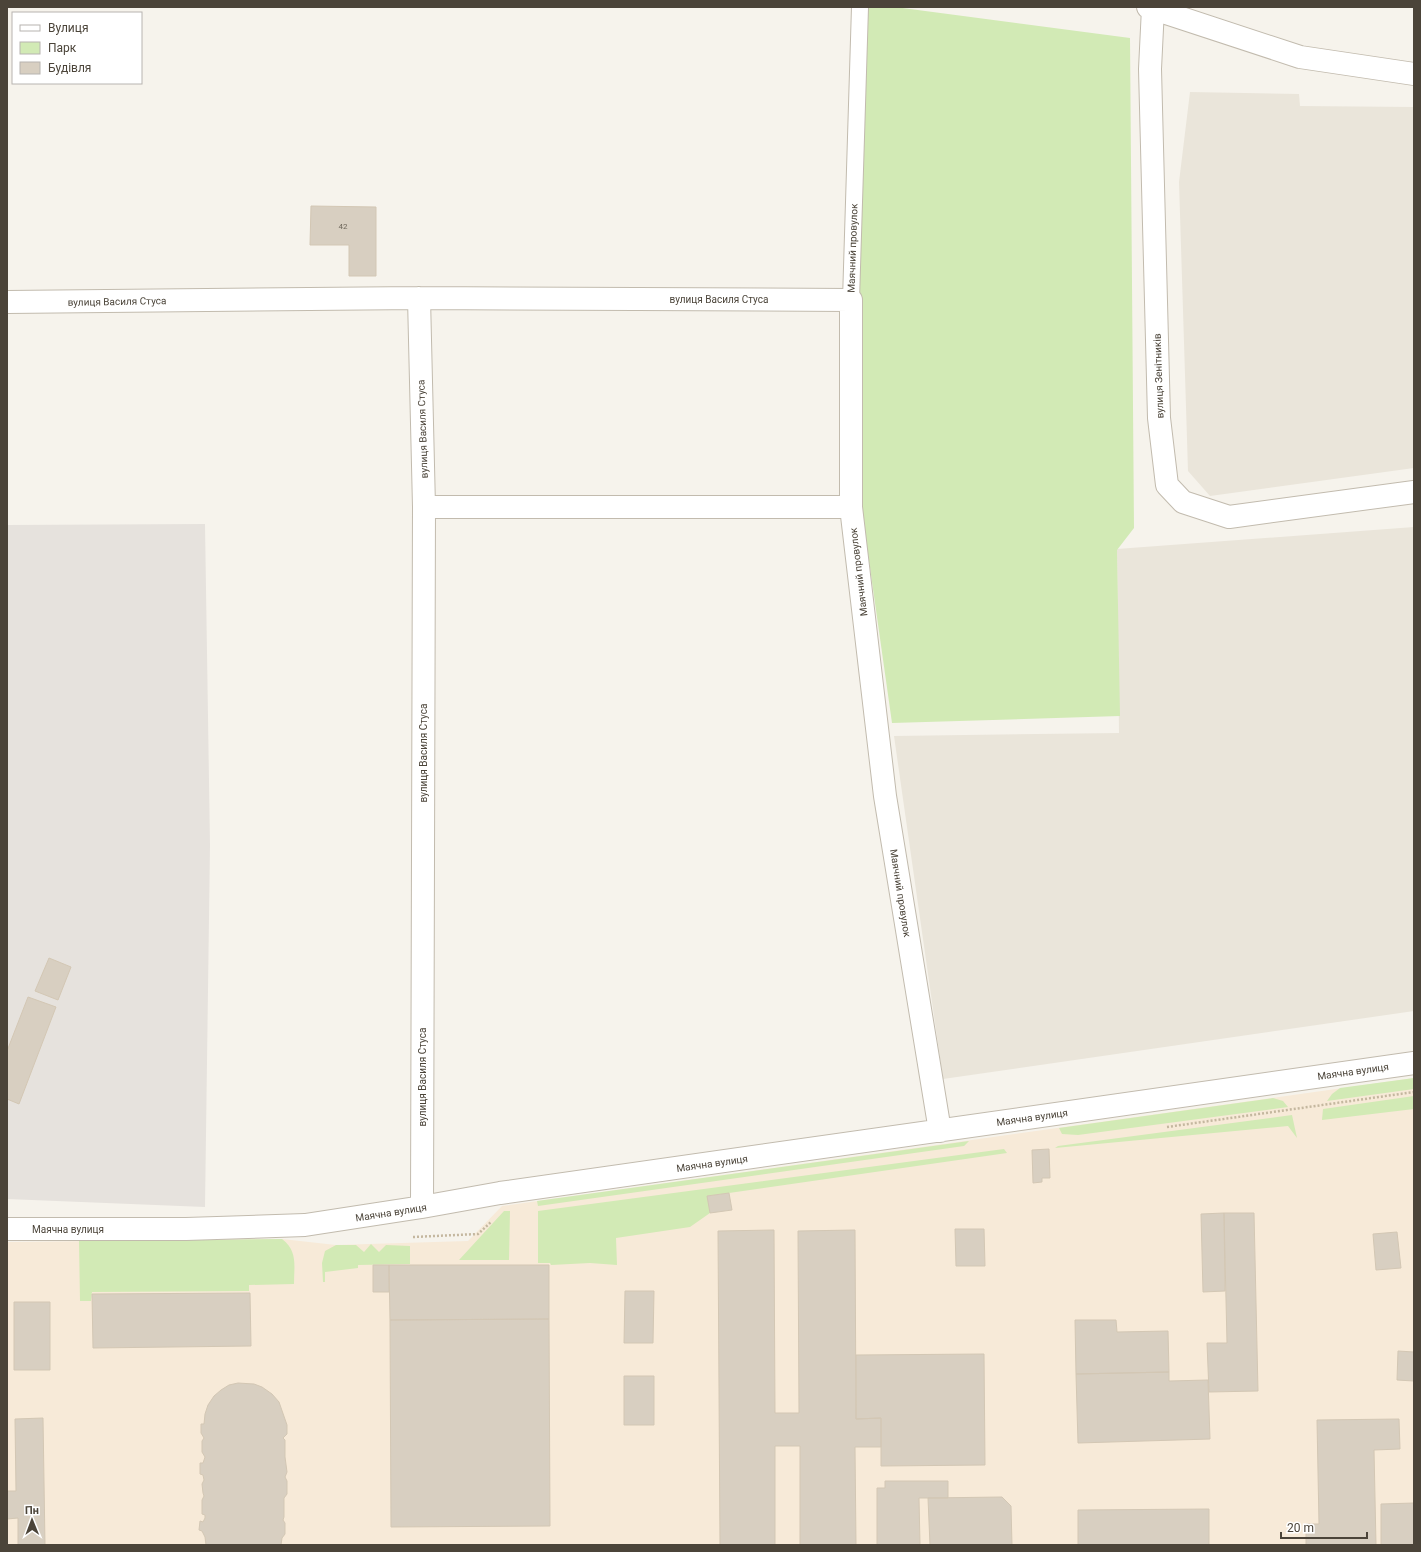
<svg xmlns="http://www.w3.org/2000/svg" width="1421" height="1552" font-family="Roboto,sans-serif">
<rect width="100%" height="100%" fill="#f6f3ec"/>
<path fill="#eae5da" d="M1190,92L1299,94L1300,106L1414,107V468L1210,496L1188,471L1179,182Z
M1414,527V1011L943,1079L894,736L1119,733L1117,549Z"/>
<path fill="#f7ead8" d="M1414,1078V1545H7V1242L282,1239L336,1245L468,1241L502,1206Z"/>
<path fill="#e6e2dd" d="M205,524L210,845L205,1207L7,1199V525Z"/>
<path fill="#d2eab5" d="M867,7H895L1130,38L1134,528L1117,550L1120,716L892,723L861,504L858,306Z
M1414,1078V1089L1327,1101L1332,1094L1340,1088Z
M1414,1096V1109L1322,1120L1323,1109Z
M1273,1098L1283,1101L1288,1107L1078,1135L1062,1134L1059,1128Z
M1292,1115L1297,1138L1288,1126L1055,1148L1058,1146Z
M969,1141L964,1146L538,1206L537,1201Z
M1004,1149L1007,1153L708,1196L710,1213L690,1227L616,1238L617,1265L590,1263L551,1265L550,1263H538V1211Z
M504,1211H510L509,1260H459Z
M282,1239C298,1251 294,1266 294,1284L249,1285V1291L92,1292L91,1301H80L79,1241Z
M371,1244L379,1252L386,1245L410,1246V1264L358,1265V1268L325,1272V1282H323L322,1263L325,1251L336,1245H356L364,1252Z"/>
<path fill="#d8cfc1" stroke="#d3c7b4" d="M311,206L376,207V276H349V245H310Z
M49,958L71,967L58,1000L35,991Z
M28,997L56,1007L19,1104L7,1099V1051Z
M1049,1149L1050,1178H1042V1182L1033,1183L1032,1150Z
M729,1193L732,1210L710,1213L707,1196Z
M1224,1213H1254L1258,1391L1209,1392L1207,1343H1227Z
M1224,1213L1225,1291L1203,1292L1201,1214Z
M955,1229H984L985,1266H956Z
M774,1230L775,1413H799L798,1231L855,1230L856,1419L881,1418V1447H855L856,1545H800V1446H775V1545H720L718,1231Z
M1397,1232L1401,1268L1376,1270L1373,1234Z
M373,1265H389V1292H373Z
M389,1265H549V1319L390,1320Z
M625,1291H654L653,1343H624Z
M250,1293L251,1346L93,1348L92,1294Z
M14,1302H50V1370H14Z
M549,1319L550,1526L391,1527L390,1320Z
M1075,1320H1116L1117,1332L1168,1331L1169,1372L1076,1374Z
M1398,1351L1414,1352V1381L1397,1380Z
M984,1354L985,1465L881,1466V1418L856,1419V1355Z
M1169,1372V1381L1208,1380L1210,1439L1078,1443L1076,1374Z
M624,1376H654V1425H624Z
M238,1383L254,1384L262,1387L272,1394L279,1402L287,1425V1434L283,1438L285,1440V1457L287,1472L285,1477L287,1481V1494L284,1498V1517L283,1520L285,1523V1534L282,1538L281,1545H206L205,1537L202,1531L199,1530L200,1521L203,1522L205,1518V1515L202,1514V1500L204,1496L203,1493L202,1484L204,1480L203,1475L200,1474V1463H203L205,1457L202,1452V1441L204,1438L201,1433V1424H204L205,1414L208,1405L214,1396L221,1390L229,1385Z
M43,1418L45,1545H18V1518L7,1519V1491H16L15,1419Z
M1399,1419L1400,1449L1374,1450L1376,1545H1306V1524H1319L1317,1420Z
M885,1481H948V1498H919L920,1545H877V1488H885Z
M1002,1497L1011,1506L1012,1545H930L928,1498Z
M1414,1503V1545H1381V1504Z
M1209,1509V1545H1078V1510Z"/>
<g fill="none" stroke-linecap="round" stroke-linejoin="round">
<defs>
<path id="lane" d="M851,300L860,7"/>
<path id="street" d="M1148,7L1300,57L1414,74
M1153,8L1150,69L1159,418L1167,485L1183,502L1229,517L1414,492
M419,298L424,507L422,1207
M7,302L419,298L851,300V507L885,796L940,1131
M424,507H851
M7,1229H186L305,1225L422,1207L500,1193L1414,1063"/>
</defs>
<use href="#lane" stroke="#c2bbae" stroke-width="18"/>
<use href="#street" stroke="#c2bbae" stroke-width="24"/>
<path stroke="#c4b79f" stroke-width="2.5" stroke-dasharray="2 2" stroke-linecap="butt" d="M1167,1127L1414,1092
M413,1237L478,1234L491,1222"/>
<use href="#lane" stroke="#fff" stroke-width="16"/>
<use href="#street" stroke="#fff" stroke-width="22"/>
</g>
<g text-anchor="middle" stroke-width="3" stroke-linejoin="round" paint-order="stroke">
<g font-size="8" fill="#6e675b">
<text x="343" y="229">42</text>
</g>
<g font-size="10" fill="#4b4439" stroke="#fff">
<text transform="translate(852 248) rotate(-88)" y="4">Маячний провулок</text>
<text x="719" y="303">вулиця Василя Стуса</text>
<text transform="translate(117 301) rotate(-1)" y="4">вулиця Василя Стуса</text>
<text transform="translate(1158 376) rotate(-92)" y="4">вулиця Зенітників</text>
<text transform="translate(422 429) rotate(-92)" y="4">вулиця Василя Стуса</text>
<text transform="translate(858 572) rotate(-97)" y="4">Маячний провулок</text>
<text transform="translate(423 753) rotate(-90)" y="4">вулиця Василя Стуса</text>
<text transform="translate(901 893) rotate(81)" y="4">Маячний провулок</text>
<text transform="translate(1353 1071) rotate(-8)" y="4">Маячна вулиця</text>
<text transform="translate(422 1077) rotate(-90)" y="4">вулиця Василя Стуса</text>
<text transform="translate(1032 1117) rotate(-8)" y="4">Маячна вулиця</text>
<text transform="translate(712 1163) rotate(-8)" y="4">Маячна вулиця</text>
<text transform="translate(391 1212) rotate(-9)" y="4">Маячна вулиця</text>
<text x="68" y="1233">Маячна вулиця</text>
</g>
</g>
<rect width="1421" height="1552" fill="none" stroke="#4b4439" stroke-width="16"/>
<rect x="12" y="12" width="130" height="72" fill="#ffffff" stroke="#b7b4b0"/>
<rect x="20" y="25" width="20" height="6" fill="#ffffff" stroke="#b7b4b0"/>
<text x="48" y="32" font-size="12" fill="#4b4439">Вулиця</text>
<rect x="20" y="42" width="20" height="12" fill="#d2eab5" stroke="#b7b4b0"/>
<text x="48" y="52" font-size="12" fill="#4b4439">Парк</text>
<rect x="20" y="62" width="20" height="12" fill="#d8cfc1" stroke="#b7b4b0"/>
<text x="48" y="72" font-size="12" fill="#4b4439">Будівля</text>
<g transform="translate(32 1520) rotate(359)" stroke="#ffffff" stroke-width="3" paint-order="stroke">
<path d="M0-3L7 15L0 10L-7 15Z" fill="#4b4439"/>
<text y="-6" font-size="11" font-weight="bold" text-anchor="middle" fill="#4b4439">Пн</text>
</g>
<path d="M1281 1532v6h86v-6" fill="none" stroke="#4b4439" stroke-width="2"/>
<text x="1287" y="1532" font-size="12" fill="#4b4439" stroke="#ffffff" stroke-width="3" paint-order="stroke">20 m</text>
</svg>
